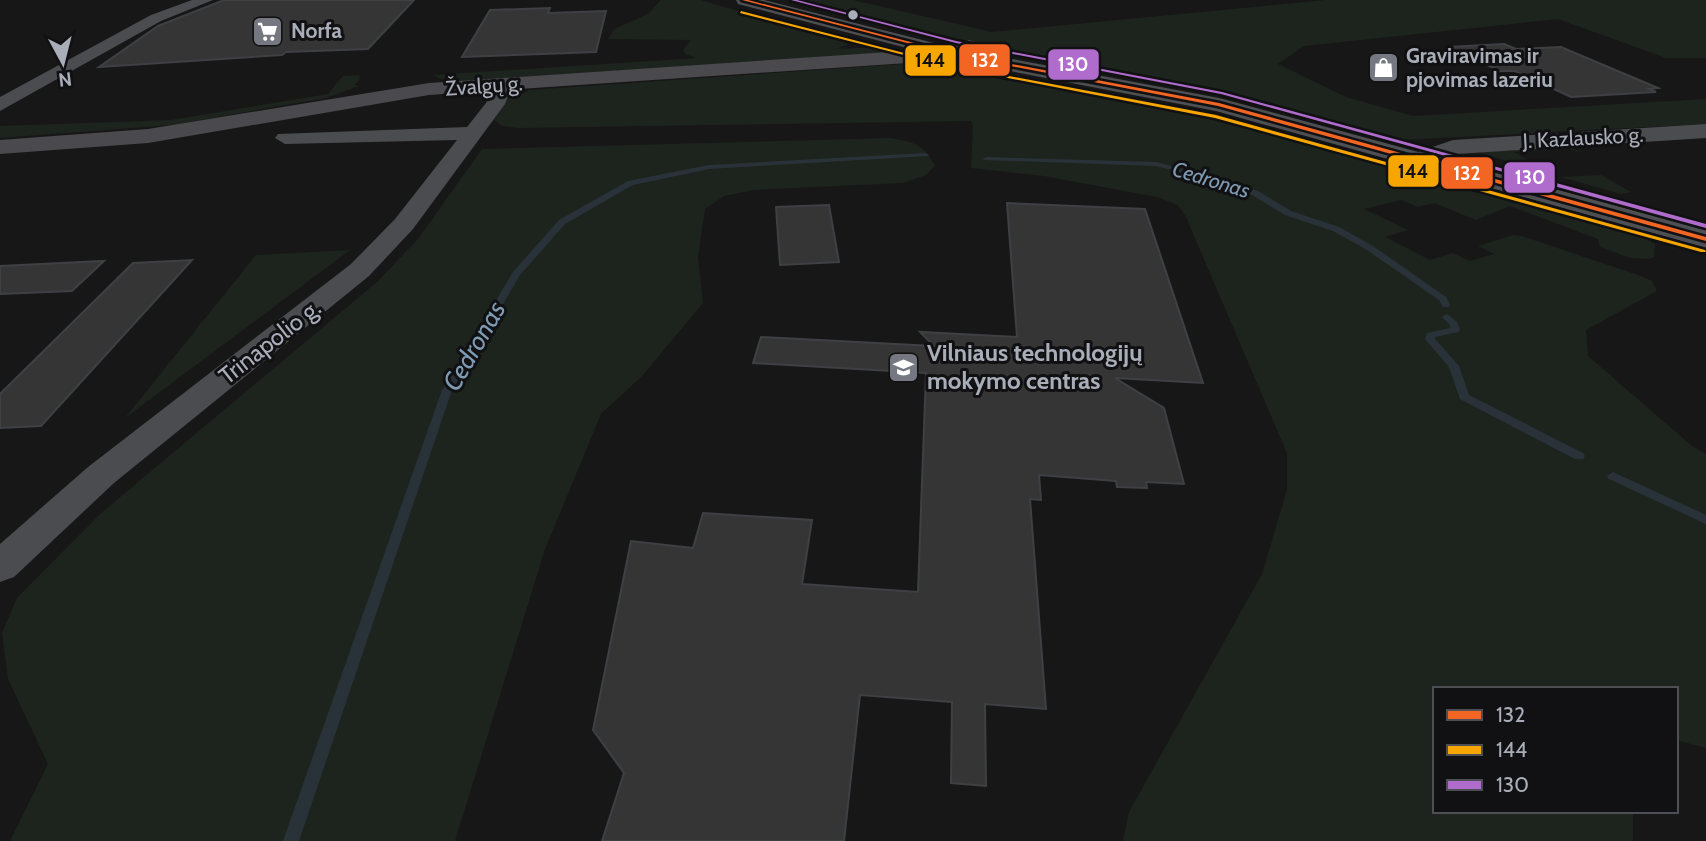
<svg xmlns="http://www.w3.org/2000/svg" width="1706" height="841" font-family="Cabin,sans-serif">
<rect width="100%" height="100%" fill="#171717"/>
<path fill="#1d241e" d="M661,0H701L846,43L847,45L836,49L878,47L898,52L447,82L433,75L697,58L685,54L683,50L691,40L608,39L614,29L648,14Z
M794,0H853L992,32L1326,0H1706V58H1666L1558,19L1304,46L1278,64L1346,97L1413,116L1706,99V124L1400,140L1217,93L946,37Z
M932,62L940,66H969L1121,101L1129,96L1171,106L1634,231L1655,244L1654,257L1650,259L1630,258L1600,247L1598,239L1510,206L1476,220L1434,203L1418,207L1401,200L1364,209L1408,230L1385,237L1430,260L1453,253L1470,261L1494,254L1478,246L1513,235L1522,236L1638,275L1652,281L1657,291L1586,330L1588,356L1692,446L1706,454V748L1676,740V689H1435V811H1633V841H1123L1129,812L1262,574L1287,490V453L1186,217L1178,205L1157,197L1044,176L971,168L973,125L971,121L518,128L502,126L494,120L508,98L530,90Z
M358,75L361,77L355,85L359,86L326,98L172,125L0,138V126L171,120L328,94L343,76Z
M890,138C914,142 924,144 935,166L926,175L903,183L754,190L724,196L705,209L698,257L703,303L641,377L601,414L545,549L455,841H10L48,764L8,679L2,633L17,598L100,514L378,281L418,239L482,149Z
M1571,147L1583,153L1569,149L1514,152L1553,175L1478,152Z
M1601,175L1631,192L1621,194L1560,177Z
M350,250L125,418L256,255Z"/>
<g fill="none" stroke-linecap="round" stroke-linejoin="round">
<path fill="#2a3239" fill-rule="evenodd" d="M926,153L929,155L928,156L709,169L633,185L565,224L520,275L452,390L299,841H283L442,390L513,272L559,220L628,181L709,165Z
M986,157L1156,162L1211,176L1258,191L1291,211L1339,227L1373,246L1446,297L1450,305L1449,307H1443L1439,300L1367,250L1333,231L1285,215L1252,195L1207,179L1156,166L984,160L983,159Z
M1447,314L1457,322L1460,330L1458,332L1435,337V339L1459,366L1469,395L1583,453L1585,456L1583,459H1575L1460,399L1449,367L1425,339L1427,333L1450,328V325L1442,317Z
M1613,472L1706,515V524L1609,479L1607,476Z"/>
</g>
<path fill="#353536" stroke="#3f4043" stroke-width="2" d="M224,0H414L368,49L286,52L282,55L99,67L158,26Z
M550,8L548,13L606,11L596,52L462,57L490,10Z
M1504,44L1516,49L1561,47L1658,88L1649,89L1656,92L1571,97L1515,71H1500L1448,47Z
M1007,203L1145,209L1203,383L1115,378L1164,408L1184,484L1146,482L1147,488L1117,487L1116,481L1039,475L1041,500L1030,499L1046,709L985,704L986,786L951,783L952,702L860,695L844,841H602L624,773L593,730L631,541L693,548L703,513L812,520L802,584L918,592L926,373L753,363L761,337L934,346L920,332L1017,337Z
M829,205L839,262L780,265L776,207Z
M192,260L41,426L0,428V394L133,263Z
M104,261L72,291L0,294V266Z"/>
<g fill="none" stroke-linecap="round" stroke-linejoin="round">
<path fill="#4b4c50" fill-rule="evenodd" d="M192,0H213L161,21L0,111V97L151,15Z
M504,79L513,84L505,104L413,229L369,276L114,483L14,577L0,582V544L88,467L351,264L395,219L457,140L285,144L275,138L278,134L467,127L486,103L498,80Z"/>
<path fill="#4b4c50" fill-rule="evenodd" d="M1706,124V138L1457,154L1421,166L1412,164L1409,159L1412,154L1453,140Z"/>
<path fill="#4a4a4e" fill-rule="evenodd" d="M969,40L976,42L979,46L953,60L429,95L148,143L0,154V140L148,129L429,83L949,48Z"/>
<path fill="#4d4f52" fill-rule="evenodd" d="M736,0H764L954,48L1219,98L1706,230V248L1216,111L953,60L738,4Z"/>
<defs>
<path id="bus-1" d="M742,0H748L953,53L1219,103L1706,237V241L1218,106L953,55Z"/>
<path id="bus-2" d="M741,11L951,65L1216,115L1705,250L1706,252H1701L1215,118L951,67L740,13Z"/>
<path id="bus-3" d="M791,0H797L956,41L1222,92L1706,224V228L1221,94L956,43Z"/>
</defs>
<use href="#bus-1" stroke="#111113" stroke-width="5"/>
<use href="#bus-2" stroke="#111113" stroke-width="5"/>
<use href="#bus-3" stroke="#111113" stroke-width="5"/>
<use href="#bus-1" fill="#f26522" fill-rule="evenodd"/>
<use href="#bus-2" fill="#f7a600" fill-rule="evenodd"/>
<use href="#bus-3" fill="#b06ccc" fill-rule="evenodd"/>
</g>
<defs>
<symbol id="supermarket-square" viewBox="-11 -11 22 22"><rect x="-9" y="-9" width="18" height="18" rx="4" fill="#757880" stroke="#111113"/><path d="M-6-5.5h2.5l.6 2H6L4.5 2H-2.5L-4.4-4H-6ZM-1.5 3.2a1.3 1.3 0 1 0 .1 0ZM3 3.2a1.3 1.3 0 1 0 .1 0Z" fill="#fff"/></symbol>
<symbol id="shop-square" viewBox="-11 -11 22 22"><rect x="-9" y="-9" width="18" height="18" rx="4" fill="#757880" stroke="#111113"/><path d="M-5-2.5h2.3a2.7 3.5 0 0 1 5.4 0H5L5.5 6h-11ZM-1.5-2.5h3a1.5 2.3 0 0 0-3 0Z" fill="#fff"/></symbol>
<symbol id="school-square" viewBox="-11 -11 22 22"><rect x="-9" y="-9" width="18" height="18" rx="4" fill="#757880" stroke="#111113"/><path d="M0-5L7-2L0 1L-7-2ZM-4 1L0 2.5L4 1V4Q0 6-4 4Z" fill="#fff"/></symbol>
</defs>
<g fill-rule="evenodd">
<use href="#supermarket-square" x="250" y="14" width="35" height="35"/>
<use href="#shop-square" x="1366" y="50" width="35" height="35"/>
<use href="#school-square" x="886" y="350" width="35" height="35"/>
</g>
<circle fill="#a8adb8" stroke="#111113" stroke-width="2.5" cx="853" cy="15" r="6"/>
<g text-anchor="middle" stroke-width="6" stroke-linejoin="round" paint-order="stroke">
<g font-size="21" font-weight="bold" fill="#a8adb8" stroke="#111113" text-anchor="start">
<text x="291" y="38">Norfa</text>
<text x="1406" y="63">Graviravimas ir<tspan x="1406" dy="24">pjovimas lazeriu</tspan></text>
</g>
<g font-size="21" fill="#a8adb8" stroke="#111113">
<text transform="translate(484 86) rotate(-4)" y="7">Žvalgų g.</text>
<text transform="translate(1583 138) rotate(-3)" y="7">J. Kazlausko g.</text>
</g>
<g font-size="21" font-style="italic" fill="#7f9bb3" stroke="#111113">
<text transform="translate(1211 180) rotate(17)" y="7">Cedronas</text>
</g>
<g font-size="24" fill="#a8adb8" stroke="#111113">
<text transform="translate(270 342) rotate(-38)" y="8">Trinapolio g.</text>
</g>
<g font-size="24" font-weight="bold" fill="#a8adb8" stroke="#111113" text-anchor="start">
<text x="927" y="361">Vilniaus technologijų<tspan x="927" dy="28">mokymo centras</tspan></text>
</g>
<g font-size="26" font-style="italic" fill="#7f9bb3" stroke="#111113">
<text transform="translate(474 346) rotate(-60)" y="9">Cedronas</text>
</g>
</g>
<g stroke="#111113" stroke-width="2.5">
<rect x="958" y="43" width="53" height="34" rx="7" fill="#f26522"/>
<rect x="904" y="44" width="53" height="33" rx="7" fill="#f7a600"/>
<rect x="1047" y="48" width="53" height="33" rx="7" fill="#b06ccc"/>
<rect x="1387" y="154" width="53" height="34" rx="7" fill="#f7a600"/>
<rect x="1440" y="156" width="54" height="34" rx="7" fill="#f26522"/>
<rect x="1503" y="161" width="53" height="33" rx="7" fill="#b06ccc"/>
</g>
<g font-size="19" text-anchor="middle" font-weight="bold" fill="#fff">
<text x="985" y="67">132</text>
<text x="1073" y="71">130</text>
<text x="1467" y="180">132</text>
<text x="1530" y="184">130</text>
</g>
<g font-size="19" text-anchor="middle" font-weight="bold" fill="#111">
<text x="930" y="67">144</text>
<text x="1413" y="178">144</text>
</g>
<rect x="1433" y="687" width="245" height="126" fill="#111113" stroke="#4d4f55" stroke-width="2"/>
<rect x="1447" y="710" width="35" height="10" fill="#f26522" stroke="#4d4f55" stroke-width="2"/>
<text x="1496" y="722" font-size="21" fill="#a8adb8">132</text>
<rect x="1447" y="745" width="35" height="10" fill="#f7a600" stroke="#4d4f55" stroke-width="2"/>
<text x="1496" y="757" font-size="21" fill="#a8adb8">144</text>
<rect x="1447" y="780" width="35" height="10" fill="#b06ccc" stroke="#4d4f55" stroke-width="2"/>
<text x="1496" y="792" font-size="21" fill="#a8adb8">130</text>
<g transform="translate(63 63) rotate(173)" stroke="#111113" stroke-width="5" paint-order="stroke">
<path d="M0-5L12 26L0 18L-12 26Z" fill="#a8adb8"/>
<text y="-10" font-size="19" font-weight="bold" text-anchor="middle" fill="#a8adb8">N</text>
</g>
</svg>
